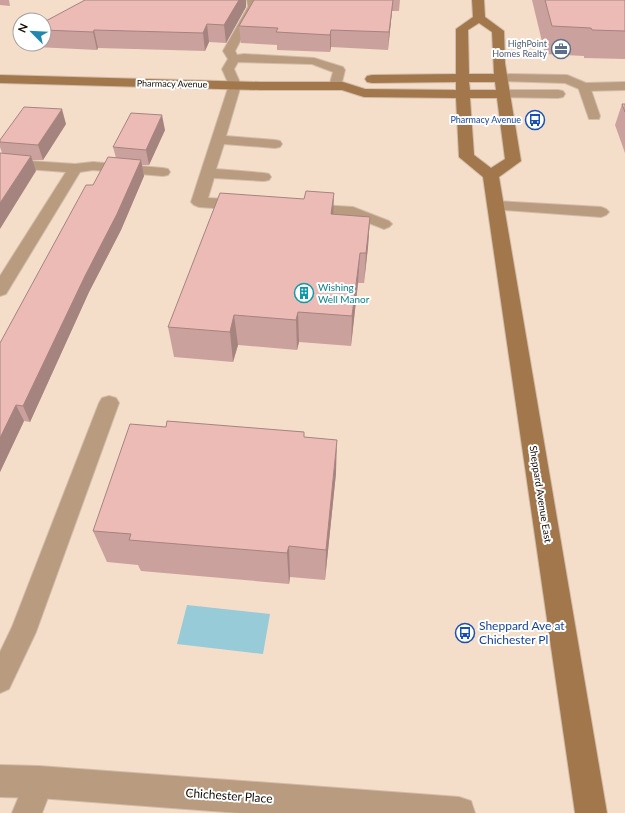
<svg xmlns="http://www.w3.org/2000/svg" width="625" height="813" font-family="Lato,sans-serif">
<rect width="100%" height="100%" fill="#f5dec9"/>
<path fill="#96cbd7" d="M187,605L270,614L263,654L177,644Z"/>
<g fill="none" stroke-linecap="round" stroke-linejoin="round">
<defs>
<path id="lane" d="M247,0H255L258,7L235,51L237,55L244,54L314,58L343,67L345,70L341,86L335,90L329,86L333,72L312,64L238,62L234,69L241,85L226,136L275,140L280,141L282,144L280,147L275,148L224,144L216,169L264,173L269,174L271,177L269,180L264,181L214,178L208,198L242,200L247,202L250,205L247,208L242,210L199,207L194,205L191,202L229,85L222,69L228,59L223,51L248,7Z
M584,83L590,87L600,116L599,119H589L588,116L578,87Z
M0,159L75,164L93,162L163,168L168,169L170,172L168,175L163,176L93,170L80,172L6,294L0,296V276L66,172L0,167Z
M496,201L601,207L606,209L609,212L606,215L601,217L491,209L488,206L491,203Z
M306,204L353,207L389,221L392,224L389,227L384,229L351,216L301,212L298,209L301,206Z
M109,396L116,398L119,403L36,632L9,689L0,693V652L12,627L99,403L102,398Z
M39,767L49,772L54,782L42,813H12L29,772Z"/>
<path id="street" d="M501,74L567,75L586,83L625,82V90L584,91L565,83L496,81L494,78L496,75Z
M504,90H558L563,91L565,94L563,97L558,98L499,97L497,94L499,91Z
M0,765L39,766L459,797L471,801L475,813H239L39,798L0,797Z"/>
<path id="secondary" d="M472,0H484L485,17L504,31L505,63L521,161L499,177L607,813H575L483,177L459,157L456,98L364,97L342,90H260L0,83V75L260,82H343L365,89L456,90V82L372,83L367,82L365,79L367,76L372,75L456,74V29L473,17ZM479,23L492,32L494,74H469L468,30ZM469,82H495L496,90H470ZM470,98H497L505,159L491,168L474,155Z"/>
</defs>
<use href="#lane" stroke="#d1bdaa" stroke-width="2"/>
<use href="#street" stroke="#d1bdaa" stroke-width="2"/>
<use href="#secondary" stroke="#d1bdaa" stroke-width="2"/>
<use href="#lane" fill="#b99b7f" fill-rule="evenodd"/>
<use href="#street" fill="#b99b7f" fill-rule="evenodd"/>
<use href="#secondary" fill="#a2774c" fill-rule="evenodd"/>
</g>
<path fill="#cba19d" d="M0,0H9L10,6L0,5Z
M84,0H246V7L226,43L209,42L205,51L98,48L97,50L36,47L35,44H44V22L84,1Z
M254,0H400L399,11H392L388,50L331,47L330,52L277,50V45L241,43L239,26Z
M532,0H625V59L584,58V56L545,54Z
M622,104H625V153L615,125Z
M66,124L43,160H32L36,171L2,153L0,147V140Z
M165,130L149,165H142L144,176L121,230L89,292L30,422L24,421L0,472V343L93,185L116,158L113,147Z
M333,215L370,217L368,247L364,283H358L351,346L299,342L297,350L238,345L233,362L174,357L168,327Z
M166,427L304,432V437L336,473L325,580L290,577L289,584L141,571L138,565L107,562L93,531Z"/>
<path fill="#a5837f" d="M239,0H246V7L226,43L224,25Z
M393,0L392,11L388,50L389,32Z
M207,24L209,42L205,51L203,33Z
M94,30L98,48L97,50L93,32Z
M331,30V47L330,52V35Z
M62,109L66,124L43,160L38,145Z
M162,115L165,130L149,165L146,150Z
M31,156L36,171L0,229V203Z
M141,160L144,176L121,230L89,292L30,422L23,406L85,276Z
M334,193L333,222L331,214Z
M370,217L368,247L364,283L366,253Z
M360,253L358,283L351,346L352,316Z
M298,312L299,342L297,350L296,320Z
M234,315L238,345L233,362L230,332Z
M16,405L24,421L0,472V438Z
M337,440L336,473L325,580L326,550Z
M289,546L290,577L289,584L287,553Z"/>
<path fill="#ecbbb6" stroke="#a5837f" d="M85,0H239L224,25L207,24L203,33L94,30L93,32L44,30V22Z
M254,0H393L389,32L331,30L330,35L276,32L278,28L239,26Z
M545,0H625V31L592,30L591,28L552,26Z
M622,104H625V112Z
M24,107L62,109L38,145L0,142V140Z
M131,113L162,115L146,150L113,147Z
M0,153L31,156L0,203Z
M108,157L141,160L117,214L85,276L23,406L16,405L0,438V343L86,185H93Z
M306,191L334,193L331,214L370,217L366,253H360L352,316L298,312L296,320L234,315L230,332L168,327L220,193L304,199Z
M167,421L304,432V437L337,440L326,550L289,546L287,553L129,540L131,534L93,531L130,424L166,427Z"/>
<defs>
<symbol id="office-ring" viewBox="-11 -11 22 22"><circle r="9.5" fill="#fff" stroke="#5c6f8a" stroke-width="1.5"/><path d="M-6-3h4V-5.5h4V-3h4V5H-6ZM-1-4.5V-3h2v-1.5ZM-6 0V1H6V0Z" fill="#5c6f8a"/></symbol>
<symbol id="bus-ring" viewBox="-11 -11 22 22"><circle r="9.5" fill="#fff" stroke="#1a4fb4" stroke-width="1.5"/><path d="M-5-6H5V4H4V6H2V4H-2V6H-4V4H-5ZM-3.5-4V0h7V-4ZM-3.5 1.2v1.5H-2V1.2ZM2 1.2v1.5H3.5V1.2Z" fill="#1a4fb4"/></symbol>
<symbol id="building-ring" viewBox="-11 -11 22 22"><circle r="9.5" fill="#fff" stroke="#0f9aa8" stroke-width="1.5"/><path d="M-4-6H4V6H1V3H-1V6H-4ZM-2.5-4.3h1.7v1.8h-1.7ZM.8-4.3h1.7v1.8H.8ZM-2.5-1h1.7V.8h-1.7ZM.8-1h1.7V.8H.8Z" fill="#0f9aa8"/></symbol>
</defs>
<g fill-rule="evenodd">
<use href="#office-ring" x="550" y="38" width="22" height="22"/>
<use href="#bus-ring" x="524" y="109" width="22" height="22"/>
<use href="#building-ring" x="293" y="282" width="22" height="22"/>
<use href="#bus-ring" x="454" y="622" width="22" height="22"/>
</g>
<g text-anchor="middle" stroke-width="4" stroke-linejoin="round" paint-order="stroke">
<g font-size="9" fill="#4e5e75" stroke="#fff" text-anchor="end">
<text x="547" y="47">HighPoint<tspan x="547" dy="10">Homes Realty</tspan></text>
</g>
<g font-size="9" fill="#150d06" stroke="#fff">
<text transform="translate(172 84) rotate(1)" y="3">Pharmacy Avenue</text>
</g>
<g font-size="9" fill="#164399" stroke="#fff" text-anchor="end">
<text x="521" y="123">Pharmacy Avenue</text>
</g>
<g font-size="10" fill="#0d838f" stroke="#fff" text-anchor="start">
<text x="318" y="291">Wishing<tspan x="318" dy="12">Well Manor</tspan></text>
</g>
<g font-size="10" fill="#150d06" stroke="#fff">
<text transform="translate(541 494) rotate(81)" y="4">Sheppard Avenue East</text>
</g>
<g font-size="12" fill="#164399" stroke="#fff" text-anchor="start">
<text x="479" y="630">Sheppard Ave at<tspan x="479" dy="14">Chichester Pl</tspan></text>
</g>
<g font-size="12" fill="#150d06" stroke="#fff">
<text transform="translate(229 796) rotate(4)" y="4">Chichester Place</text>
</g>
</g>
<g transform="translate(32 32) rotate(294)"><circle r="19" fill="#ffffff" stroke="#a19e9b"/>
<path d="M0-3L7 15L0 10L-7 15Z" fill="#2088b0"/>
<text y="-6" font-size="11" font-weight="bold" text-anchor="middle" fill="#150d06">N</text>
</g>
</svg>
